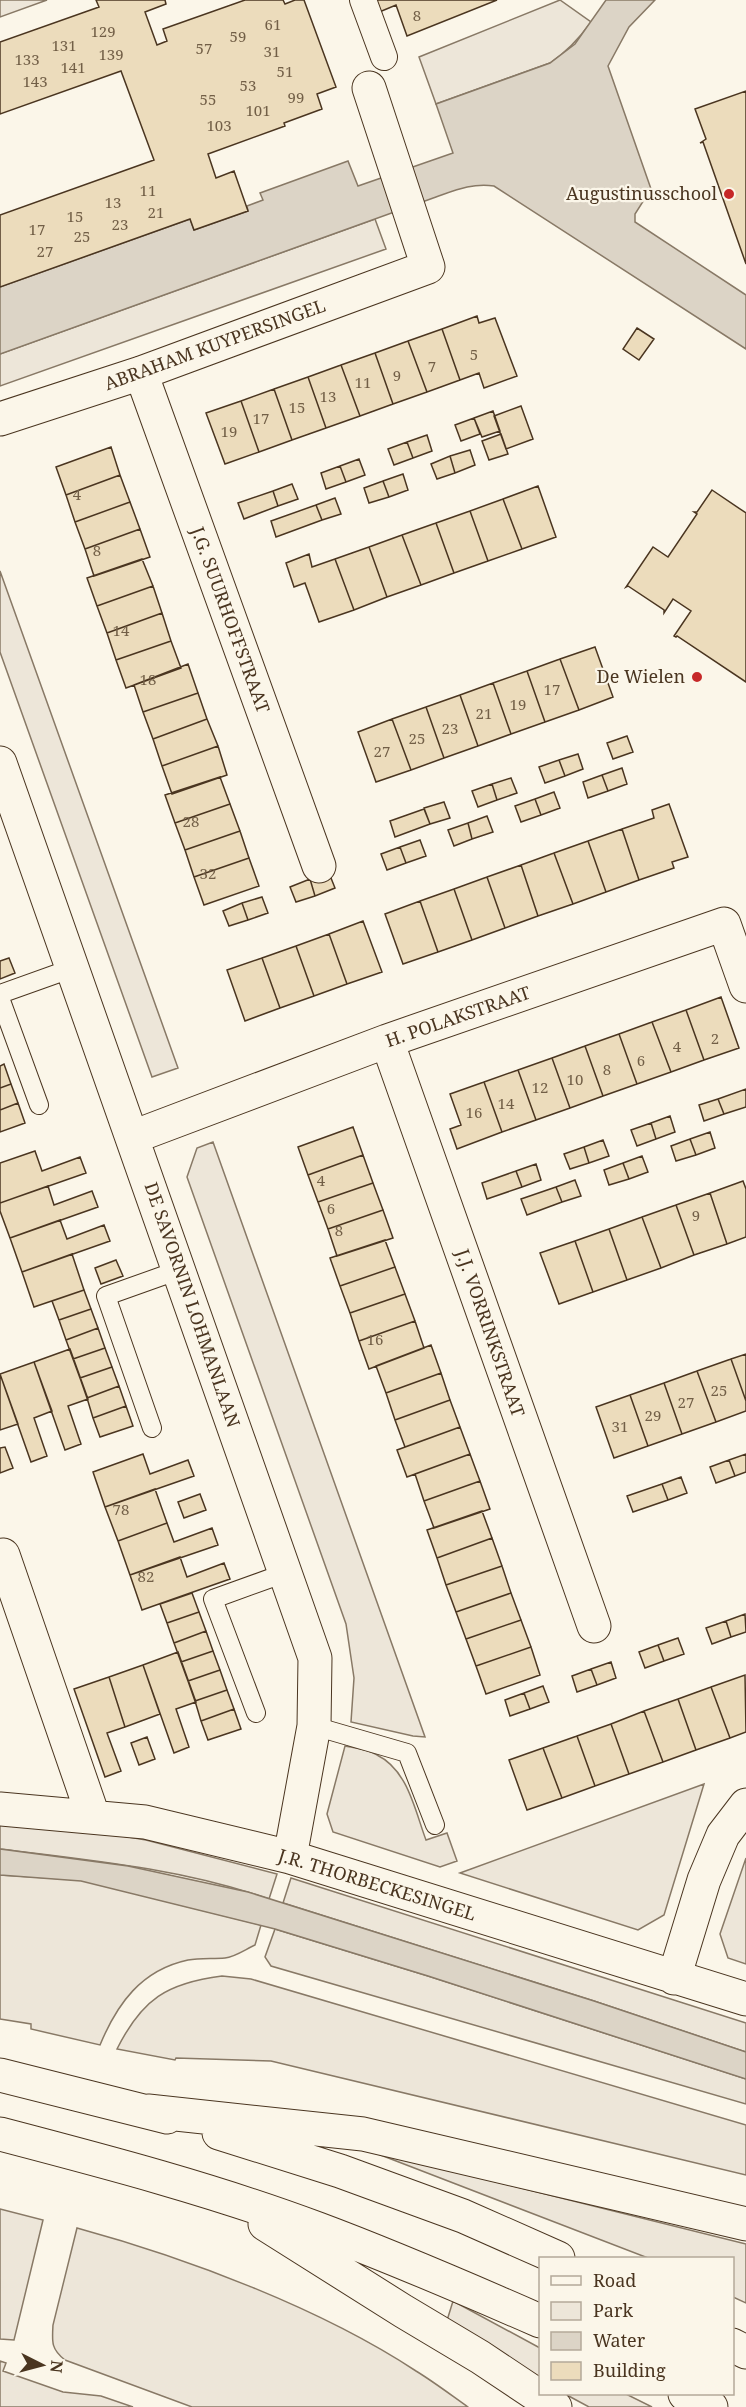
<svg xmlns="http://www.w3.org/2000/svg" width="746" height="2407" font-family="'Noto Serif',serif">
<rect width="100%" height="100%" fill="#fbf6e9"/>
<path fill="#ede6d9" stroke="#887966" stroke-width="1.5" d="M0,0H47L0,17Z
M560,0L591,22C579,39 568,51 550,63L436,104L419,57Z
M375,219L386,249L0,386V354Z
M0,571L178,1068L152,1077L0,652Z
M213,1142L425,1737L413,1736L351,1722L354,1678L346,1624L187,1177L197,1148Z
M345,1746C356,1748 368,1749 377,1755C408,1770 415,1811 426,1840L447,1833L457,1861L440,1867L333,1832L327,1814Z
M704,1784L664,1915L638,1930L460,1873Z
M0,1820L81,1829L146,1840L277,1874L269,1899C183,1869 90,1860 0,1849Z
M746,1858V1964L728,1958L720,1934Z
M0,1875L81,1880L261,1925L255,1945C246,1949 235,1957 225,1958C213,1959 200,1958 188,1960C141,1970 117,2004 100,2045L31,2029V2024L0,2019Z
M291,1878L746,2023V2052L594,2001L283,1903Z
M275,1929L428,1976L746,2079V2104L271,1966L265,1957Z
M222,1976L251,1979L746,2125V2175L271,2061L176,2058L175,2060L117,2049C142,1999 167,1983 222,1976Z
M365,2149L746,2244V2303L733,2297L732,2258H648Z
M0,2209L43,2220L14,2340L0,2339Z
M77,2228C187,2258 320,2308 416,2371C434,2382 451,2395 468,2407H192L65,2360C51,2349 52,2342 53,2325Z
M453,2301L540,2348V2380L445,2327Z
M0,2361L6,2363L3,2371L63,2392L101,2396L133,2407H0Z
M565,2394H626L652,2407H589Z"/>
<path fill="#dcd4c6" stroke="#887966" stroke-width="1.5" d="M606,0H655L629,27L608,66L651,189L635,214V222L746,295V349L494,186C472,183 456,190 436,197L0,354V287L190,219L194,230L248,211L247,206L263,200L260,193L348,161L358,186L453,153L436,104L550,63L575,44Z
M0,1849L128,1866L248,1892L594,2001L746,2052V2079L428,1976L275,1929L81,1881L0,1875Z"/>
<path fill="#ecdcbc" stroke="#4a3520" stroke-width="1.5" d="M96,0H165L166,4L145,12L157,45L167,41L163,29L245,0H283L285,4L295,0H304L336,87L317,94L322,109L284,123L285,126L208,154L216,178L234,171L248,211L194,230L190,219L0,287V215L154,160L121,71L0,114V42L99,7Z
M372,0H497L407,36L396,5L377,13Z
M746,91V264L703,142L700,143L706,139L695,109Z
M477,316L479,323L495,318L517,376L484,388L479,373L460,380L442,329Z
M637,328L654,339L639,360L623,349Z
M442,329L460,380L427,392L408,341Z
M408,341L427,392L393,404L375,353Z
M375,353L393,404L360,416L341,365Z
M341,365L360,416L326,428L308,377Z
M308,377L326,428L292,440L274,389Z
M274,389L292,440L259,452L241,401Z
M241,401L259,452L225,464L206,413Z
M521,406L533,439L506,449L494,416Z
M493,411L500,431L482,437L474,418Z
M474,418L480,434L461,441L455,425Z
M501,434L508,454L489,460L482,441Z
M427,435L432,451L413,458L407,442Z
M407,442L413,458L394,465L388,449Z
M111,447L120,475L66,495L56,467Z
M470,450L475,465L455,473L450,456Z
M450,456L455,473L437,479L431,464Z
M359,459L365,475L346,482L340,466Z
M340,466L346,482L326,489L321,473Z
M403,474L408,490L389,497L383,481Z
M120,475L130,502L75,522L66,495Z
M383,481L389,497L369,503L364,488Z
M292,484L298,499L278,506L273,491Z
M538,486L556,537L522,549L503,499Z
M712,490L746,513V682L677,636L676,637L674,636L691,611L673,599L664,613V610L628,586L626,587L653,547L668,557L697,514L694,512H697Z
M273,491L278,506L244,519L238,503Z
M335,498L341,514L322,520L316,505Z
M503,499L522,549L488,561L470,511Z
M130,502L140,529L85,549L75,522Z
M316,505L322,520L276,537L271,521Z
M470,511L488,561L454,573L436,523Z
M436,523L454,573L421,585L402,535Z
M140,529L150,557L94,576L85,549Z
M402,535L421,585L387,597L369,547Z
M369,547L387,597L354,610L335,559Z
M309,554L312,567L335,559L354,610L319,622L305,583L294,587L286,563Z
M142,559L153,586L97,606L87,578Z
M153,586L162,613L107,633L97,606Z
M162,613L171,641L116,660L107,633Z
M171,641L181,668L126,688L116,660Z
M595,647L613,697L579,710L560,659Z
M560,659L579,710L545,722L527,671Z
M188,664L198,693L143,712L134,685Z
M527,671L545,722L511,734L493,683Z
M493,683L511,734L478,746L460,695Z
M198,693L207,719L153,739L143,712Z
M460,695L478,746L444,758L426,707Z
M426,707L444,758L411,770L392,719Z
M207,719L218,746L162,766L153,739Z
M392,719L411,770L376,782L358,732Z
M627,736L633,752L613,759L607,743Z
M218,746L227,775L172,794L162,766Z
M578,754L583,769L565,776L559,760Z
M559,760L565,776L545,783L539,767Z
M622,768L627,784L608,791L602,775Z
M602,775L608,791L588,798L583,782Z
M220,777L230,804L175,823L165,795Z
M511,778L517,793L497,800L492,784Z
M492,784L497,800L478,807L472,791Z
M554,792L560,808L541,815L535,799Z
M535,799L541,815L521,822L515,806Z
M444,802L450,818L430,824L424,808Z
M230,804L240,831L185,850L175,823Z
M669,804L688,857L672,862L674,868L639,880L622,829L654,818L652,810Z
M424,809L430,824L395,837L390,821Z
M487,816L493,832L472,839L468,823Z
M468,823L472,839L454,846L448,830Z
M622,829L639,880L606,892L588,841Z
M240,831L249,858L194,877L185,850Z
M420,840L426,856L406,863L400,847Z
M588,841L606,892L573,904L554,853Z
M400,847L406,863L387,870L381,854Z
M554,853L573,904L538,916L521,865Z
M249,858L259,886L204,905L194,877Z
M521,865L538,916L505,928L487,877Z
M329,873L335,888L315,896L310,879Z
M487,877L505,928L472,940L454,889Z
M310,879L315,896L296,902L290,887Z
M454,889L472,940L438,952L420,901Z
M262,897L268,913L248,920L242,903Z
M420,901L438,952L403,964L385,914Z
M242,903L248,920L229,926L223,911Z
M363,921L382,972L347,984L329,934Z
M329,934L347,984L314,996L296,946Z
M296,946L314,996L280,1008L262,958Z
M9,958L15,973L0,979V961Z
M262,958L280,1008L245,1021L227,970Z
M721,997L739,1048L704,1060L686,1010Z
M686,1010L704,1060L671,1072L652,1022Z
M652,1022L671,1072L637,1084L619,1034Z
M619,1034L637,1084L603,1096L585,1046Z
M585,1046L603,1096L570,1108L552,1058Z
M552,1058L570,1108L536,1120L518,1070Z
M4,1064L11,1084L0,1088V1066Z
M518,1070L536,1120L502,1132L484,1082Z
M484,1082L502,1132L457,1149L450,1129L461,1125L450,1094Z
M11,1084L18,1103L0,1110V1088Z
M746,1089V1107L724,1114L718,1099Z
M718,1099L724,1114L704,1121L699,1105Z
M18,1103L25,1123L0,1132V1110Z
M670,1116L675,1132L656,1139L651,1123Z
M651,1123L656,1139L637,1146L631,1130Z
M353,1127L363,1155L308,1175L298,1147Z
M710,1132L715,1148L696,1155L690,1139Z
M690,1139L696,1155L676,1161L671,1146Z
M603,1140L609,1156L589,1163L584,1147Z
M584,1147L589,1163L570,1169L564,1154Z
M35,1151L42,1171L80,1157L86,1173L0,1203V1163Z
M363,1155L373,1183L318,1202L308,1175Z
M642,1156L648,1172L629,1179L623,1163Z
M623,1163L629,1179L609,1185L604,1170Z
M536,1164L541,1180L522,1187L516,1171Z
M516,1171L522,1187L487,1199L482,1183Z
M575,1180L581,1196L562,1202L556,1187Z
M743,1181L746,1189V1237L727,1244L710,1193Z
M373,1183L383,1210L328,1229L318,1202Z
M48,1186L54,1205L92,1191L98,1207L10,1238L0,1211V1203Z
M556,1187L562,1202L527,1215L521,1199Z
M710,1193L727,1244L694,1255L676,1205Z
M676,1205L694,1255L661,1268L642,1217Z
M383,1210L393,1238L337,1256L328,1229Z
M642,1217L661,1268L627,1280L609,1229Z
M60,1220L67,1239L104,1225L110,1241L22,1272L10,1238Z
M609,1229L627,1280L593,1292L575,1241Z
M385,1240L395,1267L340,1286L330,1258Z
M575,1241L593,1292L559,1304L540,1253Z
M72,1254L84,1290L34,1307L22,1272Z
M116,1260L123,1276L101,1284L95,1268Z
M395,1267L405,1294L350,1313L340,1286Z
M84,1290L91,1309L59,1320L52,1301Z
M405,1294L415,1321L359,1341L350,1313Z
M91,1309L98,1328L66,1340L59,1320Z
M415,1321L424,1348L369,1369L359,1341Z
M98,1328L105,1348L73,1359L66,1340Z
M431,1345L441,1373L386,1393L376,1366Z
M105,1348L112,1367L80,1378L73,1359Z
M70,1349L88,1399L68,1406L81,1444L65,1450L34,1362Z
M746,1354V1401L731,1359Z
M731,1359L746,1401V1411L716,1422L697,1371Z
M34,1362L52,1411L34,1418L47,1456L31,1462L0,1374Z
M112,1367L119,1386L87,1398L80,1378Z
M697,1371L716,1422L682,1434L664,1383Z
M441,1373L450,1400L395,1420L386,1393Z
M0,1374L18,1424L0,1430Z
M664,1383L682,1434L648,1446L630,1395Z
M119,1386L126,1406L93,1418L87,1398Z
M630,1395L648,1446L614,1458L596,1407Z
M450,1400L460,1427L405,1447L395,1420Z
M126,1406L133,1426L100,1437L93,1418Z
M460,1427L470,1454L407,1477L397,1450Z
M5,1447L13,1468L0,1473V1448Z
M143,1454L150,1474L188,1460L194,1476L105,1507L93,1472Z
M470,1454L480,1481L424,1501L415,1474Z
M746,1454V1472L735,1476L729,1460Z
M729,1460L735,1476L716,1483L710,1467Z
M681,1477L687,1493L668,1500L662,1484Z
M480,1481L490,1509L434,1528L424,1501Z
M662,1484L668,1500L633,1512L627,1496Z
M155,1489L167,1523L118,1541L105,1507Z
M200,1494L206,1510L184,1518L178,1502Z
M482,1511L492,1538L437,1558L427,1530Z
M167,1523L174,1542L212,1528L218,1545L130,1575L118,1541Z
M492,1538L502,1566L446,1585L437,1558Z
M180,1557L187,1577L224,1563L230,1579L142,1610L130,1575Z
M502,1566L511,1593L456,1612L446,1585Z
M192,1593L199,1612L167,1623L160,1604Z
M511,1593L521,1620L466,1639L456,1612Z
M199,1612L206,1631L174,1643L167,1623Z
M745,1614L746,1632L731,1637L726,1621Z
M521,1620L531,1647L476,1666L466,1639Z
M726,1621L731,1637L712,1644L706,1628Z
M206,1631L213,1651L181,1662L174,1643Z
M678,1638L684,1654L664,1661L658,1645Z
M658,1645L664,1661L645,1668L639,1652Z
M531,1647L540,1675L486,1694L476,1666Z
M213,1651L220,1670L188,1681L181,1662Z
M178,1652L196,1702L176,1709L189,1747L174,1753L143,1665Z
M611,1662L616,1678L597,1685L591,1669Z
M143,1665L160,1714L125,1727L109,1677Z
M591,1669L597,1685L577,1692L572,1676Z
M220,1670L227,1690L195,1701L188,1681Z
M745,1675L746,1732L730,1738L711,1687Z
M109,1677L125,1727L107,1733L121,1771L105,1777L74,1689Z
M543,1686L549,1702L530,1709L524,1693Z
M711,1687L730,1738L696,1750L678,1699Z
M227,1690L234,1709L201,1721L195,1701Z
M524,1693L530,1709L510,1716L505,1700Z
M678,1699L696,1750L663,1762L644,1711Z
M234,1709L241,1729L208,1740L201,1721Z
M644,1711L663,1762L629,1774L611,1724Z
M611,1724L629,1774L595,1786L577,1736Z
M577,1736L595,1786L562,1798L543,1748Z
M147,1737L155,1759L139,1765L131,1743Z
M543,1748L562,1798L527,1810L509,1760Z"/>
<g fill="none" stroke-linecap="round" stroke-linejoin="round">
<defs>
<path id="service" d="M0,994L73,968
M0,998L39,1105
M152,1428L106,1296L179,1270
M256,1713L213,1599L285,1573
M314,1726L407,1753L435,1825"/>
<path id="pedestrian" d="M363,0L384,57"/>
<path id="minor" d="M141,373L319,866
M0,419L141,373L428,267L369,88
M0,763L315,1658L314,1726L290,1857
M387,1041L594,1626
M133,1137L387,1041L724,924L746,986
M3,1555L93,1816
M0,1809L145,1822L290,1857L746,1999
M674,1978L704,1880L723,1835L746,1805"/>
<path id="primary" d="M0,2075L167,2117
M148,2111L363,2134L746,2224
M219,2133L340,2171L463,2216L558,2258
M0,2134C107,2162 214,2190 318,2229C393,2257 467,2289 540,2321
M265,2224L403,2311L480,2357L555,2407
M732,2345L746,2352
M685,2394L711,2407"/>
</defs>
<use href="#service" stroke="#4a3520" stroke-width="20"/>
<use href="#pedestrian" stroke="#4a3520" stroke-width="28"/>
<use href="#minor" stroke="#4a3520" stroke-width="35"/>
<use href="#primary" stroke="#4a3520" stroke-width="35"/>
<use href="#service" stroke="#fbf6e9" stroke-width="18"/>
<use href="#pedestrian" stroke="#fbf6e9" stroke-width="26"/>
<use href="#minor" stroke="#fbf6e9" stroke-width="33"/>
<use href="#primary" stroke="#fbf6e9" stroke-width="33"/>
</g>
<g fill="#c62828" stroke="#fbf6e9" stroke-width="2">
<circle cx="729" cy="194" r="6"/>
<circle cx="697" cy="677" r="6"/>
</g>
<g text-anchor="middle" stroke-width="4.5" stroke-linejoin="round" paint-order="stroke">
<g font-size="15" fill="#725f47">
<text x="417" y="21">8</text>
<text x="273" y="30">61</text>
<text x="103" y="37">129</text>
<text x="238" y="42">59</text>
<text x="64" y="51">131</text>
<text x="204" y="54">57</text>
<text x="272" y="57">31</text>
<text x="111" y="60">139</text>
<text x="27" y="65">133</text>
<text x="73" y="73">141</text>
<text x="285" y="77">51</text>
<text x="35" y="87">143</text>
<text x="248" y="91">53</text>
<text x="296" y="103">99</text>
<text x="208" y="105">55</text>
<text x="258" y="116">101</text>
<text x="219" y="131">103</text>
<text x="148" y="196">11</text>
<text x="113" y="208">13</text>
<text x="156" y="218">21</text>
<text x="75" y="222">15</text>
<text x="120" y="230">23</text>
<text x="37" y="235">17</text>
<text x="82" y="242">25</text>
<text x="45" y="257">27</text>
<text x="474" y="360">5</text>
<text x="432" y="372">7</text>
<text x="397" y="381">9</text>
<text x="363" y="388">11</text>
<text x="328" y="402">13</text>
<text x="297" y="413">15</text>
<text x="261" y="424">17</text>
<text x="229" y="437">19</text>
<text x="77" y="500">4</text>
<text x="97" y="556">8</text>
<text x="121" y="636">14</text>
<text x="148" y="685">18</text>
<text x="552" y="695">17</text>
<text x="518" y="710">19</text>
<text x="484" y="719">21</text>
<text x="450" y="734">23</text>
<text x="417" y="744">25</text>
<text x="382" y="757">27</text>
<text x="191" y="827">28</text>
<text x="208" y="879">32</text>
<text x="715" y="1044">2</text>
<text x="677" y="1052">4</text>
<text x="641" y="1066">6</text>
<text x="607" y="1075">8</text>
<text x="575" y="1085">10</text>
<text x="540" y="1093">12</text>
<text x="506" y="1109">14</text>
<text x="474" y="1118">16</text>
<text x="321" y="1186">4</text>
<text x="331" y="1214">6</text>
<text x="696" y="1221">9</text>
<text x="339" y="1236">8</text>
<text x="375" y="1345">16</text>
<text x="719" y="1396">25</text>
<text x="686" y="1408">27</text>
<text x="653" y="1421">29</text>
<text x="620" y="1432">31</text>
<text x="121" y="1515">78</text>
<text x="146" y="1582">82</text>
</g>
<g font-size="18" fill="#4a3520" stroke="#fbf6e9" text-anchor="end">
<text x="717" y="200">Augustinusschool</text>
<text x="685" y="683">De Wielen</text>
</g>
<g font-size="18" fill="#4a3520" stroke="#fbf6e9">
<text transform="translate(215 345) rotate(-20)" y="6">ABRAHAM KUYPERSINGEL</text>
<text transform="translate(230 620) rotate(70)" y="6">J.G. SUURHOFFSTRAAT</text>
<text transform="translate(458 1017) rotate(-19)" y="6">H. POLAKSTRAAT</text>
<text transform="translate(192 1305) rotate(71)" y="6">DE SAVORNIN LOHMANLAAN</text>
<text transform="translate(490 1333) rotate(71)" y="6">J.J. VORRINKSTRAAT</text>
<text transform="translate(377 1885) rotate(17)" y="6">J.R. THORBECKESINGEL</text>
</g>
</g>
<rect x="539" y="2257" width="195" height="138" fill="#fbf6e9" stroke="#b4a999" stroke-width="1.5"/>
<rect x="551" y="2276" width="30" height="9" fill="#fbf6e9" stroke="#b4a999" stroke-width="1.5"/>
<text x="593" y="2287" font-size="18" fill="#4a3520">Road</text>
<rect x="551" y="2302" width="30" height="18" fill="#ede6d9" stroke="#b4a999" stroke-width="1.5"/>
<text x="593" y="2317" font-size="18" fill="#4a3520">Park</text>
<rect x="551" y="2332" width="30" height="18" fill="#dcd4c6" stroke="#b4a999" stroke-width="1.5"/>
<text x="593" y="2347" font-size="18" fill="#4a3520">Water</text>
<rect x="551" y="2362" width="30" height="18" fill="#ecdcbc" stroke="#b4a999" stroke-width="1.5"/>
<text x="593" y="2377" font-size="18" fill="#4a3520">Building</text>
<g transform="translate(42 2365) rotate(96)" stroke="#fbf6e9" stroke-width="4.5" paint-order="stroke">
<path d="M0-4.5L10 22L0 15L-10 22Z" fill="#4a3520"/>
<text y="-9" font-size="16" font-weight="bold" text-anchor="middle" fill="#4a3520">N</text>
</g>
</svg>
